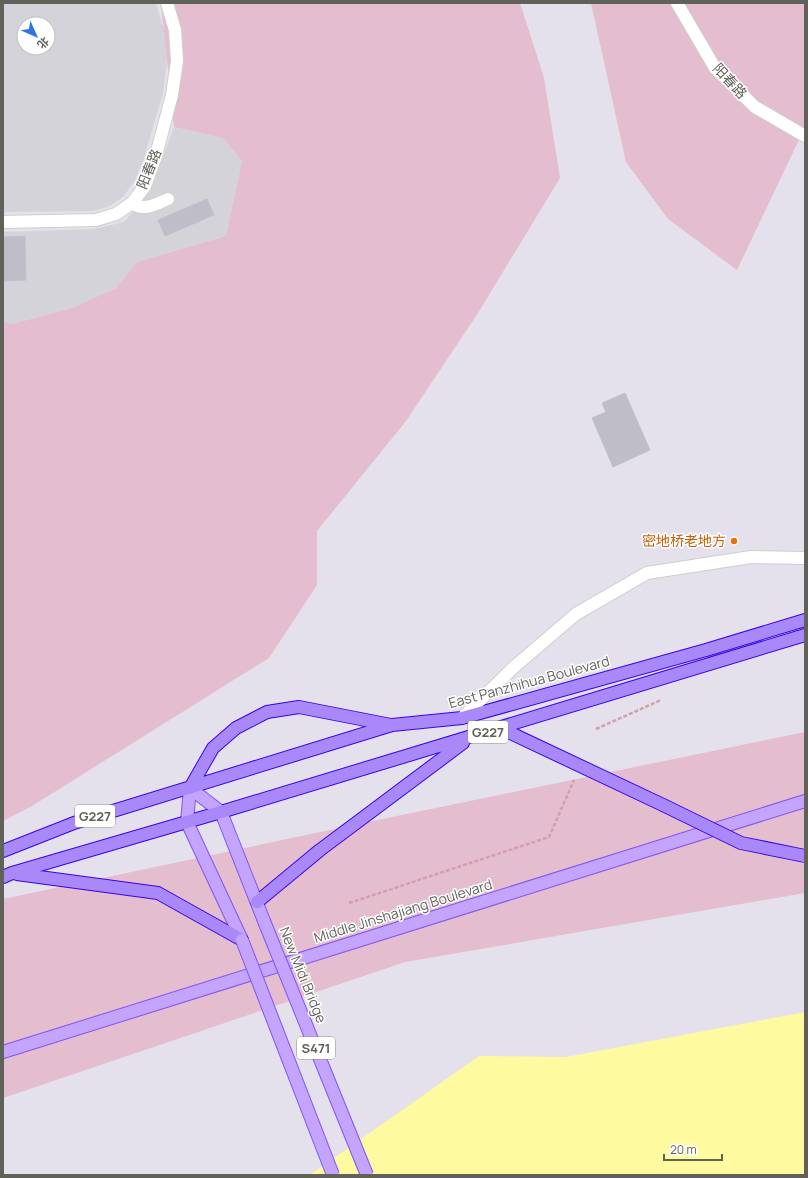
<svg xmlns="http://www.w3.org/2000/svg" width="808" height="1178" font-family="Manrope,'Noto Sans SC',sans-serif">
<rect width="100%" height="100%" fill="#e4e0ec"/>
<path fill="#d5d3da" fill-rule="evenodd" d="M3,3H156L164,31L167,61L163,93L144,158L135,180L124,196L110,206L93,211L3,212ZM24,24H48V48H24Z
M174,127L223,138L242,161L226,236L137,262L116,288L72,308L12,324L3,322V232L94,229L124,222L150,192Z"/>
<path fill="#e4bdcf" d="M161,3H520L544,78L560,178L478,313L406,421L317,531V585L269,658L32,806L3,821V322L12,324L72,308L116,288L137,262L226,236L242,161L223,138L174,127Z
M591,3H805V127L737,270L668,219L626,162Z
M805,732V893L405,962L3,1098V899L392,817Z"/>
<path fill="#fdfa9f" d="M805,1012V1175H306H310L479,1056L566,1057Z"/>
<path fill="#bfbdc7" stroke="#c3bfd0" d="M207,199L214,215L165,236L158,220Z
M25,236L26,280L3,281V237Z
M625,393L650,450L613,467L592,418L606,412L602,403Z"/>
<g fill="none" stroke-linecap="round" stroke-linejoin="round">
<defs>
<path id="minor" d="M677,3L715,68L755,107L805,136
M132,203C143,212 156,204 168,199
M3,222L96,220L116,214L132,203L145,186L155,159L172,95L177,61L175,30L167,3
M462,718L514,667L576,614L647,573L751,557L805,558"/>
<path id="major" d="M190,788L187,822L242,940
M190,788L221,812L264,921
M3,1052L805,801"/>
<path id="highway" d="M500,728L663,805
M190,788L213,748L236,728L267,712L299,707L391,725
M3,851L74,823L392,725L462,718L706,650L805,620
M17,874L158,893L242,940
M3,877L12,873L221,812L805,635
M257,902L320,850L463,743"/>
</defs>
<use href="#minor" stroke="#cfd0c9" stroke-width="14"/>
<use href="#major" stroke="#7d57ee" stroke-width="14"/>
<use href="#highway" stroke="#3705e7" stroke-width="14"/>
<path stroke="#d39fa9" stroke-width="2.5" stroke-dasharray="4 2" stroke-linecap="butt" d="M596,729L661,700
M349,903L549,837L574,780"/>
<use href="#minor" stroke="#fff" stroke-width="12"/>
<use href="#major" stroke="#c5a4fd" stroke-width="12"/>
<use href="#highway" stroke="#a989fa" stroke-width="12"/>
<defs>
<path id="major-bridge" d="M264,921L367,1175
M242,940L333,1175"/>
<path id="highway-bridge" d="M663,805L741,843L805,856"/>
</defs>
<use href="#major-bridge" stroke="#7d57ee" stroke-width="14" stroke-linecap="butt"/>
<use href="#highway-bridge" stroke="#3705e7" stroke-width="14" stroke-linecap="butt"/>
<use href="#major-bridge" stroke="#c5a4fd" stroke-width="12"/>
<use href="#highway-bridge" stroke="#a989fa" stroke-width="12"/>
</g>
<circle fill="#e8710a" stroke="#fff" stroke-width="1.5" cx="734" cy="541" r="4"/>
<g text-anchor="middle" stroke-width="3" stroke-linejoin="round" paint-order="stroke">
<g fill="#fff" stroke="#90908b" stroke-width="1">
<rect x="468" y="721" width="40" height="22" rx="3"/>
<rect x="75" y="805" width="40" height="22" rx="3"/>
<rect x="297" y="1037" width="38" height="22" rx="3"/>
</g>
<g font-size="13" font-weight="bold" fill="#606159">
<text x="488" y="737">G227</text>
<text x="95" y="821">G227</text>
<text x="316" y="1053">S471</text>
</g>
<g font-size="14" fill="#606159" stroke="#fff">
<text transform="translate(730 81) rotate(47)" y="5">阳春路</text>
<text transform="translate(149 169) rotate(-68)" y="5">阳春路</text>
<text transform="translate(529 682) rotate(-15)" y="5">East Panzhihua Boulevard</text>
<text transform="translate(403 911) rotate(-17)" y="5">Middle Jinshajiang Boulevard</text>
<text transform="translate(303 975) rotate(68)" y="5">New Midi Bridge</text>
</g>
<g font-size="14" fill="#c56008" stroke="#fff" text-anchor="end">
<text x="726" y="546">密地桥老地方</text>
</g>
</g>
<rect width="808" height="1178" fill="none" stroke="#606159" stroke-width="8"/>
<g transform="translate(36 36) rotate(135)"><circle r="19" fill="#ffffff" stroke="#bfc0bd"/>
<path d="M0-3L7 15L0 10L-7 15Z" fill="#2d75e5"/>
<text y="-6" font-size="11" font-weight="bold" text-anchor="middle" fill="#606159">北</text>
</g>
<path d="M664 1154v6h58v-6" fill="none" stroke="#606159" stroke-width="2"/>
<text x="670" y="1154" font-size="12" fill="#606159" stroke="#ffffff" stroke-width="3" paint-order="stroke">20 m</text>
</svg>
